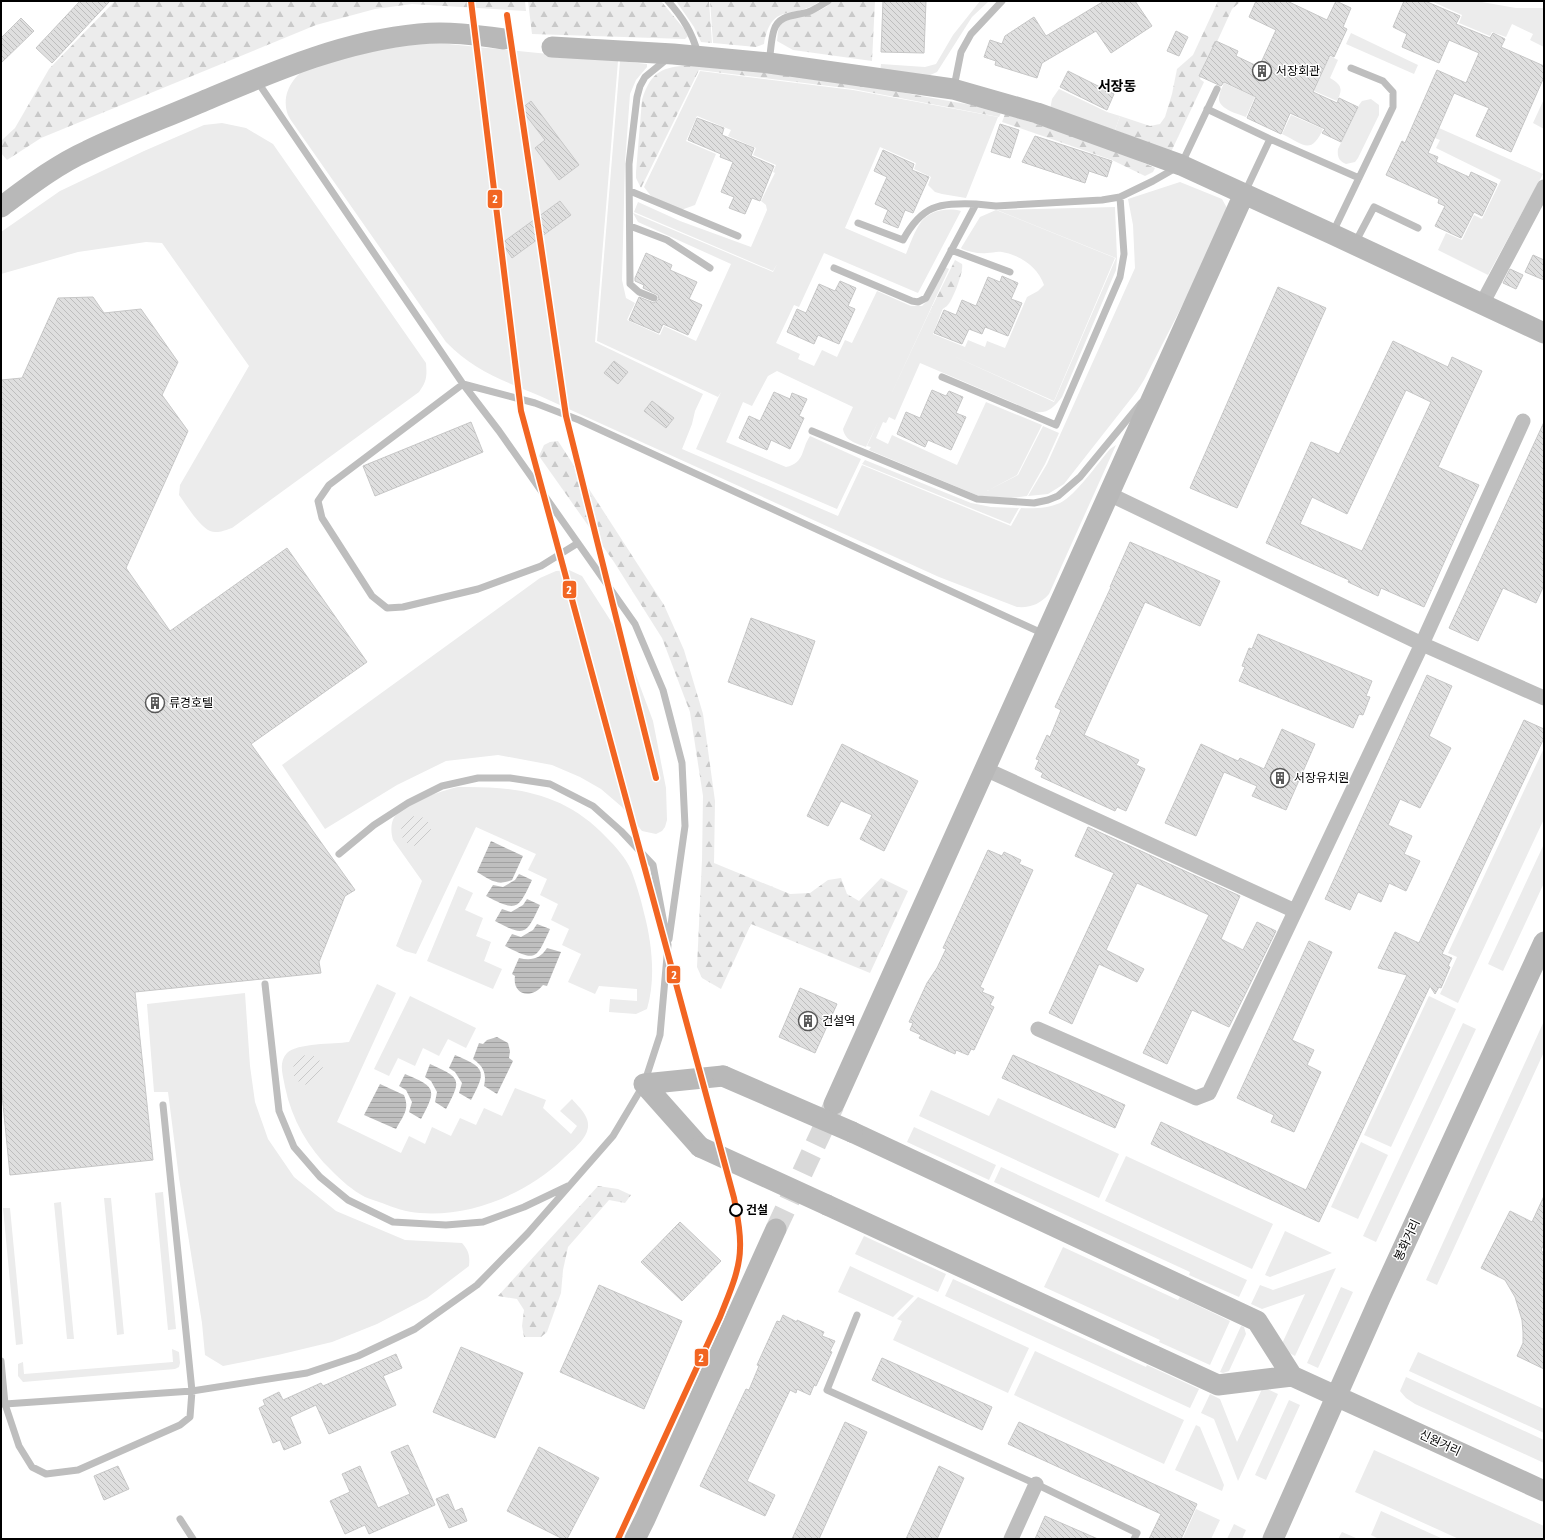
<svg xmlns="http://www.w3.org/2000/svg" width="1545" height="1540" font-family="'Fira Sans Condensed','Noto Sans KR',sans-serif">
<defs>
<pattern id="forest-firs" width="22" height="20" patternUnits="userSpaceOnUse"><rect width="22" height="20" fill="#ececec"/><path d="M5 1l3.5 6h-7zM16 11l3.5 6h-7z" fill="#c9c9c9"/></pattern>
<pattern id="garden-furrows" width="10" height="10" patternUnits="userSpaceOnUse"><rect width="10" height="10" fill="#ececec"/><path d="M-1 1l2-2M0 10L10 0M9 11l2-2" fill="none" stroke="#c9c9c9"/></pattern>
<pattern id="water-rules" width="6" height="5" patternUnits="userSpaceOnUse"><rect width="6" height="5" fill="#bfbfbf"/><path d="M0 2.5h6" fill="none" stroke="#a2a2a2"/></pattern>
<pattern id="building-back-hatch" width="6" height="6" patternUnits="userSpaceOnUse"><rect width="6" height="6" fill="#dfdfdf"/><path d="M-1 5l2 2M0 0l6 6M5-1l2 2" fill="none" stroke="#bebebe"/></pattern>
</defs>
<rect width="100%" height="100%" fill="#fff"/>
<path fill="#ececec" d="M980,1H989L972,17L937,72L928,76L880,72L881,64L925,67L936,64L953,35Z
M1431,1H1476L1516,8H1544V47L1530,40L1533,34L1512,24L1506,37L1492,32L1490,36L1459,23L1462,15Z
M1351,33L1418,65L1414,74L1346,44Z
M419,41L618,61L595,342L703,394L695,411L692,424L682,449L838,516L862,465L1011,526L1021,508C1034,509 1048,508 1060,503C1076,495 1098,463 1110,449L1116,445L1049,594C1040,604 1031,608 1017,607L939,577L540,396C504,381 474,371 446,342L297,129C294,124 290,120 288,115C280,94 294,74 312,65Z
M1330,56L1338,60L1330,78C1342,85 1343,89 1337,101L1314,91Z
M620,61L647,64V67L636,80L630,94L625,163L622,280L626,298L635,303L627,320L660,335L664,326L696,341L731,264L638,222L633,213L773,272L777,264L773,271L634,212L638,202L680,221L751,247L767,210L766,205L761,201L775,173L773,172L776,165L753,155L756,148L728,136L731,130L697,116L686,141L716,154L695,205L681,210L651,196L644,187L700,71L853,90L835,131L853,90L998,117L966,198L942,194L935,192L928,185L931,177L914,169L916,163L880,147L845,228L906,254C910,244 914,233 919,225C927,211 946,207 961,211L918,293L824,253L799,307L794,305L776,343L800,354L798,359L814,366L822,350L837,357L845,340L852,343L877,291L911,306H922L930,298L945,267L949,269L887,403L929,313L943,308L933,334L965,347L968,340L985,347L987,341L1005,348L1027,297L1038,291L1044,285C1038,267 1020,255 1002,252C997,251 992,253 987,253C979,254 970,252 962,249L961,248L980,217L996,210L1115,258L1054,401L949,354L1054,402L1116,258L997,210L1115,207L1117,258L1116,270L1062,397C1054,407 1048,414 1035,412L920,363L895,420L889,417L886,423L883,422L876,438L888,444L892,435L957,465L986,402L1042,425L1017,475L987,491L1018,475L1043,426L1059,433L1045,464L1027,496L1011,498L979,496L869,450L871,447L867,446L879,420L866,447C856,443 845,441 843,429L853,407L777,371L768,376L752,406L743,402L726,442L786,467C805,463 801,449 810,436L861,459L837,509L696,449L721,392L718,397L597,341Z
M1224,83L1255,97L1246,117C1238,114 1218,109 1219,98C1219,93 1222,88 1224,83Z
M1059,89L1107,112L1120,116L1115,130L1050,110L1052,99Z
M1371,99L1379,105V115L1358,158L1355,162L1346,164C1339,161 1337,157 1338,149L1359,105L1362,101Z
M1544,99V129L1533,123Z
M1291,115L1323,129C1311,156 1303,144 1282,134Z
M222,123L246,128L273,144L426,363C427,376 427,381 419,392L232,528C226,530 217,534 210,531C199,526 187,506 179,495L180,485L249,366L162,243L146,242L78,252L1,274V232L60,191L144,151L204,125Z
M1439,128L1543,174L1488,275L1438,250L1446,233L1462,240L1474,215L1482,219L1501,180L1436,148L1440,140L1435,138Z
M1180,182L1222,199L1227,208L1225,222L1144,380L1137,391L1064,484L1048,494L1028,496L1047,464L1135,268L1133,225L1128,199Z
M865,460L971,503L991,507L1019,508L1010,524L862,464Z
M569,570L582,576L614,626L634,670L653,721L666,788L667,820L665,827L662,831L656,834L642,831L622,807L601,789L580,777L552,765L498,755L446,761L397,785L325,829L282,765L540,578L556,571Z
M1544,748V819L1458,1003L1440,994L1457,957L1448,953Z
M458,787C516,786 565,793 607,838C616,847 626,858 631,870C636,883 641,899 644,913C652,943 656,979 647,1009L636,1014L609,1012L610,999L637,1001V989L599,986L595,994L568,982L581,954L562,945L569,929L551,920L558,904L540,895L547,879L528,870L536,854L476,827L416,954L405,951L396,946L422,881L393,840C391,833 390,823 395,816C406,802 441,791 458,787Z
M1544,844V883L1503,971L1488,964Z
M458,886L473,893L465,910L483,918L476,936L491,942L484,961L502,969L493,989L427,961Z
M377,984L396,993L337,1122L401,1153L409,1136L425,1144L432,1127L451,1136L460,1118L476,1125L484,1108L502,1116L515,1088L546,1100L543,1108L571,1134L577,1126L560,1111L572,1099C576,1104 582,1109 585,1115C596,1133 575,1147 563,1159C526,1194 471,1217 420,1213C406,1212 394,1208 382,1203C376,1201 370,1199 365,1197C352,1190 342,1181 332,1171C308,1148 292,1120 285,1087C283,1075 278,1063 287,1053C297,1043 334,1044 349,1042Z
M245,993L250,1066L255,1102L268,1139L294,1177L336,1211L405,1240L462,1243C469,1251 470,1256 469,1266L427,1298L377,1324L332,1342L278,1355L223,1366L205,1355L202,1323L179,1178L168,1092H154L147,1004Z
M410,996L476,1028L466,1048L448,1039L439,1056L423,1048L415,1066L398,1058L389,1076L374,1069Z
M1429,996L1456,1009L1391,1147L1364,1135Z
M1544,1021V1052L1437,1285L1426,1280Z
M1463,1023L1476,1029L1376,1242L1363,1236Z
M931,1090L989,1116L998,1098L1119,1154L1099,1198L919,1116Z
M914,1127L996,1165L989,1180L907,1142Z
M1361,1142L1388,1155L1358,1219L1331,1207Z
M1126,1156L1273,1224L1252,1269L1105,1201Z
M1001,1167L1247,1280L1239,1297L1189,1275L1190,1272L994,1182Z
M163,1192L176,1329L168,1330L155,1193Z
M104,1198H111L124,1334L117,1335Z
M61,1202L74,1339H67L54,1203Z
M3,1208H10L23,1344L16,1345Z
M1285,1231L1332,1253L1270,1277L1265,1275Z
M864,1236L946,1274L938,1292L855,1254Z
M1063,1247L1178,1300L1180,1297L1230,1321L1210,1365L1159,1342L1160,1340L1044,1287Z
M850,1266L914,1296L893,1317L838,1292Z
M1336,1268L1295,1356L1280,1348L1305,1294L1262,1309L1251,1304L1260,1285L1273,1290Z
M953,1279L1146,1367L1147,1365L1199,1389L1190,1408L945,1296Z
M1341,1287L1353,1292L1318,1368L1307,1363Z
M918,1297L1029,1348L1008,1393L893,1340L902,1321L897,1319Z
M1241,1326L1244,1327L1246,1334L1229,1371L1223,1373L1220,1372Z
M172,1349L179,1352L180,1363L179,1367L175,1369L23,1382L18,1376V1364L23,1362L24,1374L173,1362Z
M1035,1351L1184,1420L1164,1464L1014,1395Z
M1418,1352L1544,1409V1433L1409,1371Z
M1406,1377L1544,1440V1463L1415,1404L1406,1398L1400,1391Z
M1263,1387L1278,1394L1238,1481L1214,1419L1201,1413L1210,1394L1220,1399L1237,1442Z
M1289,1400L1300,1405L1266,1480L1255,1475Z
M1196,1425L1200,1427L1224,1485L1222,1491L1175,1470Z
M1374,1450L1544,1526V1539H1459L1355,1492Z
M1196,1509L1220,1520L1211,1539H1186L1183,1538Z
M1381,1511L1443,1539H1379L1371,1535Z
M1234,1524L1246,1530L1242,1539H1227Z
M1342,1532L1356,1538L1355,1539H1338Z"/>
<path fill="url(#forest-firs)" d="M115,1H525L526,11L412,4L375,9L316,25L41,138L7,160L1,153V141L15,128L49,69Z
M528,1H661L685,30L688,36L685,39L532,34Z
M676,1H709L712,43L701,42L694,27Z
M710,1H820C794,21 772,0 764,44L756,47L713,43Z
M832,1H875L872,61L793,50L777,41C778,37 777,30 780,26C786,14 820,18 832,1Z
M1218,1H1241L1232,9L1200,79L1204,82L1171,152L1115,130L1120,116L1150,126L1160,124L1165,117L1172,94L1177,69L1193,55Z
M691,65H707L855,84L988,108L1001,113L999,117L853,89L699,70L641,188L636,178V172L642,100C651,71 662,67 691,65Z
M1005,114L1108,147L1155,168L1153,172L1145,176L1112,160L1002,122Z
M955,260L962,264C964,271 953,300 947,306C942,310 936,312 929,313Z
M558,441L664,605L684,650L703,714L715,801L714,863L790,894L810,893L828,880L841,878L847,894L859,901L881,878L908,891L870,973L751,924L721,989L702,978L697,967L702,860L703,796L690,712L662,638L614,562L539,456L544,445L550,442Z
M598,1186L618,1189L631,1195L625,1203L609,1200L568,1247L563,1270L561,1293L547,1332L541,1337H524L522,1326L524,1310L517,1299L498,1296Z"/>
<path fill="url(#garden-furrows)" d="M401 831a15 15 0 1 1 30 0a15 15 0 1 1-30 0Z
M293 1070a15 15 0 1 1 30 0a15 15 0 1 1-30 0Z"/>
<path fill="url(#water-rules)" d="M491,841L523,856L512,880C497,886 490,880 477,872Z
M519,874L532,880C518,910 517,912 486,896L493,885L503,887L515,880Z
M527,899L540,905C526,935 525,937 495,921L502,909L511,912L523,905Z
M537,924L550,929C536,960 536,962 505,946L512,934L521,937L533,930Z
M547,948L561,952L547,986L543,985C531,1000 512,995 515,976L512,974L519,958C531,961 540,959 547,948Z
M497,1037L508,1043L510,1051L509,1058L513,1061L497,1094L484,1086C487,1073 483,1066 473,1059L479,1043L483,1044L487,1040Z
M455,1055C485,1068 487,1070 471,1100L459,1093L462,1083L455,1072L449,1068Z
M430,1064C461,1078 462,1079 446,1109L435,1102L437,1092L431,1081L425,1077Z
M405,1074C436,1087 437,1089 421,1119L409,1112L412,1102L406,1090L399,1086Z
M380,1084L404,1095C410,1110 403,1116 396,1129L364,1115Z"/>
<path fill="url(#building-back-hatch)" stroke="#c7c7c7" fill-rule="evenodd" d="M80,1H110L52,63L36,48Z
M883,1H926L924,53L881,52Z
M1104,1H1135L1152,26L1111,53L1096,31L1042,63L1037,78L995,65L996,61L984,57L990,40L1002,44L1005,36L1034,17L1046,36Z
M1256,1H1287L1327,20L1336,1L1351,8L1343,27L1347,29L1334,57L1330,55L1313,92L1337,103L1339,98L1358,107L1341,142L1322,133L1325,129L1290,113L1281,134L1247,118L1256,97L1224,82L1221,86L1199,76L1216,41L1238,51L1236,56L1259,67L1276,30L1249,17Z
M1404,1H1425L1460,16L1456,24L1490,38L1493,33L1505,39L1501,47L1544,66V77L1511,152L1476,136L1489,108L1454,93L1428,153L1438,157L1436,162L1469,177L1471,172L1497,184L1482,216L1474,212L1461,238L1435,226L1445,206L1438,203L1439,199L1386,175L1402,141L1405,143L1437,70L1466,83L1479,53L1449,40L1439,63L1402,47L1407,34L1393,27Z
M21,18L34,31L1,63V38Z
M1176,31L1188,37L1179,56L1167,51Z
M1068,71L1114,94L1107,110L1060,87Z
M531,101L579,165L559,180L535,148L545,140L521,109Z
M697,118L724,128L722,135L754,148L751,156L774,166L760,201L752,198L745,214L729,208L734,197L721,192L733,162L720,157L721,154L688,140Z
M1000,124L1019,130L1010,158L991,152Z
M1035,136L1112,161L1107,177L1089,171L1085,183L1022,162Z
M883,150L914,164L912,170L929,177L913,213L905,210L898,228L883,222L888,210L875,204L887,177L874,171Z
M560,201L571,215L512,258L502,243Z
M646,253L672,265L670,270L697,282L689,299L702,305L688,335L663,324L659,333L629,320L639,297L654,303L659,299L658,295L643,288L644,285L635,281V278Z
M1533,255L1544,260V280L1525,272Z
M1510,269L1523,275L1516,289L1503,283Z
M1002,276L1018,283L1011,299L1022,303L1008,336L985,327L982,334L969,329L962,344L934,333L944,310L956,315L962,300L976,306L988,277L1000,282Z
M840,281L856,288L848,306L855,309L839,344L818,335L814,344L787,332L797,309L806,313L819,284L835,291Z
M1278,287L1326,308L1237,508L1190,488Z
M93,297L104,313L141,309L178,362L162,395L188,431L126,568L170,631L287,548L367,662L251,744L355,890L345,896L319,962L321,973L135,992L153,1160L10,1175L1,1084V380L22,378L58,298Z
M1393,341L1448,367L1452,357L1482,371L1438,467L1479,485L1424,607L1381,588L1378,596L1348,582L1349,580L1266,543L1311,442L1339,454ZM1406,390L1431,402L1362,551L1300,524L1312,497L1347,514Z
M614,361L628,372L618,384L604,373Z
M932,390L946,396L949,391L963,397L956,413L966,417L951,450L928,440L925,447L897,434L906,412L920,418Z
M774,392L790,399L792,393L807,399L799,416L804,418L790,449L771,440L767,450L739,438L749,416L760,421Z
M652,401L674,418L666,428L644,411Z
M471,422L483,452L375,496L363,466Z
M1544,422V585L1536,603L1503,588L1478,641L1449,628Z
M1130,542L1220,581L1200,626L1145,602L1084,735L1139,760L1136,765L1145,769L1126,811L1117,807L1115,811L1041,777L1043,773L1035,769L1039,760L1036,759L1047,735L1050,737L1061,710L1055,707L1111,587H1110Z
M751,618L815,641L792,705L728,682Z
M1258,634L1372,681L1366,696L1370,697L1363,715L1359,714L1353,728L1239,681L1245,667L1242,666L1249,648L1252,649Z
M1427,675L1452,686L1429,736L1451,748L1420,808L1400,799L1388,825L1412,836L1404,854L1420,861L1406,891L1389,883L1381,902L1358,892L1350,910L1325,899Z
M1524,720L1544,729V738L1442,954L1452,958L1448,966L1450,967L1441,988L1439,987L1435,994L1430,986L1319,1222L1151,1144L1161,1122L1306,1190L1407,975L1378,968L1395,932L1419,943Z
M1282,729L1315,744L1286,810L1252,796L1257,786L1224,772L1196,836L1165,823L1201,744L1238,761L1240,758L1264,769Z
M842,744L918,781L884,851L860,839L872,815L841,801L828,826L807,816Z
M1088,827L1240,896L1221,939L1243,950L1257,922L1276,931L1229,1027L1192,1010L1167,1064L1143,1053L1209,915L1137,883L1106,950L1144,969L1137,982L1099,964L1072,1024L1049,1013L1114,873L1075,856Z
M988,850L1002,856L1004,852L1021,860L1019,864L1033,870L980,987L984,989L982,992L994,997L990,1005L994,1007L974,1050L971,1049L968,1055L956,1050L955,1054L919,1038L921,1035L910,1030L913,1023L909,1022L927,983L937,968L946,949L943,948Z
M1309,941L1332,952L1292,1040L1314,1050L1307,1065L1321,1072L1294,1132L1271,1122L1274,1115L1237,1098Z
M800,988L837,1004L815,1053L779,1037Z
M1013,1055L1125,1105L1115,1128L1002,1078Z
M1544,1196V1244L1541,1250L1544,1254V1369L1517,1356L1523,1343V1332L1522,1320L1515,1297L1505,1280L1481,1268L1510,1211L1532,1222Z
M680,1222L721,1261L682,1301L641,1262Z
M599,1285L682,1321L644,1409L560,1372Z
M783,1315L797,1322V1320L824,1332L822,1336L835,1341L830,1351L832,1352L816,1386L814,1385L810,1395L797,1389L796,1393L790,1390L747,1481L775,1495L765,1516L700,1486L746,1389L749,1390L759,1366L757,1365L777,1321L780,1322Z
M461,1347L523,1373L495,1438L433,1412Z
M396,1354L402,1368L383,1376L396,1405L329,1434L316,1405L290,1417L301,1443L284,1450L280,1440L273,1443L259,1408L265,1405L263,1400L279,1392L283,1400L321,1383L323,1386Z
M882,1358L992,1407L982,1430L872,1380Z
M845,1422L867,1432L819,1539H792Z
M1019,1422L1197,1504L1181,1539H1149L1161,1514L1008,1444Z
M408,1445L435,1505L369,1534L365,1525L345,1534L330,1501L350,1492L342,1474L360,1466L378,1508L410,1494L391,1452Z
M539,1447L599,1478L567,1539H563L507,1511Z
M118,1466L129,1489L104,1500L94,1476Z
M939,1466L964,1478L937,1539H906Z
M448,1494L455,1511L462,1508L467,1521L449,1528L436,1499Z
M1045,1516L1098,1539H1035Z"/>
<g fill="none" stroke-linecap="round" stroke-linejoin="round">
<path stroke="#d9d9d9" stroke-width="21" stroke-dasharray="21 10" stroke-linecap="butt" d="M776,1229L834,1105"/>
<path stroke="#bebebe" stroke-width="7" d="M668,1C683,18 692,32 698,54
M769,61C771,51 771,39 774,30C779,14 796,16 808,12C816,9 821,5 828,1
M257,81L463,384L499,431L635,624L663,690L682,763L685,826L669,939
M954,87L961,52L971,34L1002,1
M1207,109L1270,139L1359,178
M630,191L738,236
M1245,192L1270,139
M858,223L903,240C922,205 938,203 976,204
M630,226L667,240L710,268
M1333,232L1393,107V92L1383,81L1351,68
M1355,243L1374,207L1418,228
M951,250L1010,272
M834,268L912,301L918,302L926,298L976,204L996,206L1102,200L1120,197L1153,181L1181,165L1217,89
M654,298L639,292L630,284L629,164L637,97L640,86L645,77L667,59
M942,377L1056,425L1120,277L1124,254L1120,197
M463,384L535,403L579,420L1044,634
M463,384L329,485L318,501L322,518L372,596L387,608L403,607L478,589L541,566L578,543
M812,431L977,499L1034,503L1048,500L1058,496L1080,477L1141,403
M265,984L279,1111L294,1147L320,1177L348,1200L393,1222L446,1225L483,1222L524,1207L568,1186
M163,1105L192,1391L190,1417L180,1425L78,1470L46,1474L32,1467L19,1446L5,1404L192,1391L307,1373L358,1356L415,1329L477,1285L528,1233L613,1136L644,1084L660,1035L668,945L653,865L621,831L593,806L550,784L510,778H478L442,786L408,803L374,825L339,854
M857,1315L827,1390L1036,1484L1137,1533L1134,1539
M1,1361L5,1404H1
M180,1519L193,1539"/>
<path stroke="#bebebe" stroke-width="15" d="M1482,304L1544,187
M1109,494L1422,644L1544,698
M985,769L1295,911
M1038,1029L1196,1098L1209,1093L1422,644L1523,421
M1011,1539L1036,1484"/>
<path stroke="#b8b8b8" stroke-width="21" d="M552,47L673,54L769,63L953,89L1037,113L1181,165L1332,234L1544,333
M1,207C28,187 56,165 87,151C126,132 167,117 206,100C275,71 344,41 419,34C447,31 476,35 504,39
M644,1084L700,1147
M644,1084L723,1076
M834,1104L1244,194
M852,1132L1257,1321L1292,1376
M827,1205L1218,1385L1292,1376L1544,1491
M635,1539L645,1519L776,1229
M1273,1539L1380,1298L1544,942"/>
<path stroke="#b8b8b8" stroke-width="21" d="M723,1076L852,1132
M700,1147L827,1205"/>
<defs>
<path id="metro-1" d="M471,1L521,411L734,1198C737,1214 741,1231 740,1248C740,1271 728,1296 720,1317L618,1539
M507,15L566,416L656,778"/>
</defs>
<use href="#metro-1" stroke="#fff" stroke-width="9"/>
<use href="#metro-1" stroke="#f26522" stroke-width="6"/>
</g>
<defs>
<symbol id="building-ring" viewBox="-11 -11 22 22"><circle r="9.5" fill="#fff" stroke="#595959" stroke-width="1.5"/><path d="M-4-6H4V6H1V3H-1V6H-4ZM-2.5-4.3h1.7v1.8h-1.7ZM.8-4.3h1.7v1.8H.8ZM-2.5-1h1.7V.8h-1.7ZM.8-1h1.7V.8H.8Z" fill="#595959"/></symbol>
</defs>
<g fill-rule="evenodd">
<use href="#building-ring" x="1251" y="60" width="22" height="22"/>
<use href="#building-ring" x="144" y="692" width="22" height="22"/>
<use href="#building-ring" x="1269" y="767" width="22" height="22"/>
<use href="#building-ring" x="797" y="1010" width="22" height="22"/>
</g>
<circle fill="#fff" stroke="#000" stroke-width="2" cx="736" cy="1210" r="6"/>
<g text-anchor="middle" stroke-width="3" stroke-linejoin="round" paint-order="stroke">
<g font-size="12" fill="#000" stroke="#fff" text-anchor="start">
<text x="1276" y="75">서장회관</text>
<text x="169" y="707">류경호텔</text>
<text x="1294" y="782">서장유치원</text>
<text x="822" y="1025">건설역</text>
</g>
<g font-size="12" font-weight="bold" fill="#000" stroke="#fff" text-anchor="start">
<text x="746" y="1214">건설</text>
</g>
<g font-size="12" fill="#000" stroke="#fff">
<text transform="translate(1407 1240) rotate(-65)" y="4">봉화거리</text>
<text transform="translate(1440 1443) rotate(25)" y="4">신원거리</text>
</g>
<g font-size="14" font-weight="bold" fill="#000" stroke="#fff">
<text x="1117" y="91">서장동</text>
</g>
</g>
<g stroke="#fff" stroke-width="1.5">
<rect x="487" y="189" width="16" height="20" rx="4" fill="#f26522"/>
<rect x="562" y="580" width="15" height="19" rx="4" fill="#f26522"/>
<rect x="666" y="965" width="15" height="19" rx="4" fill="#f26522"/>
<rect x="694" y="1348" width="15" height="19" rx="4" fill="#f26522"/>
</g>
<g font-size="11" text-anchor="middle" font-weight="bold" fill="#fff">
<text x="495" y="203">2</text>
<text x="569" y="594">2</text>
<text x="674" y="979">2</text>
<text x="701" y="1362">2</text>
</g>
<rect width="1545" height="1540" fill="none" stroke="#000000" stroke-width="4"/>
</svg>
